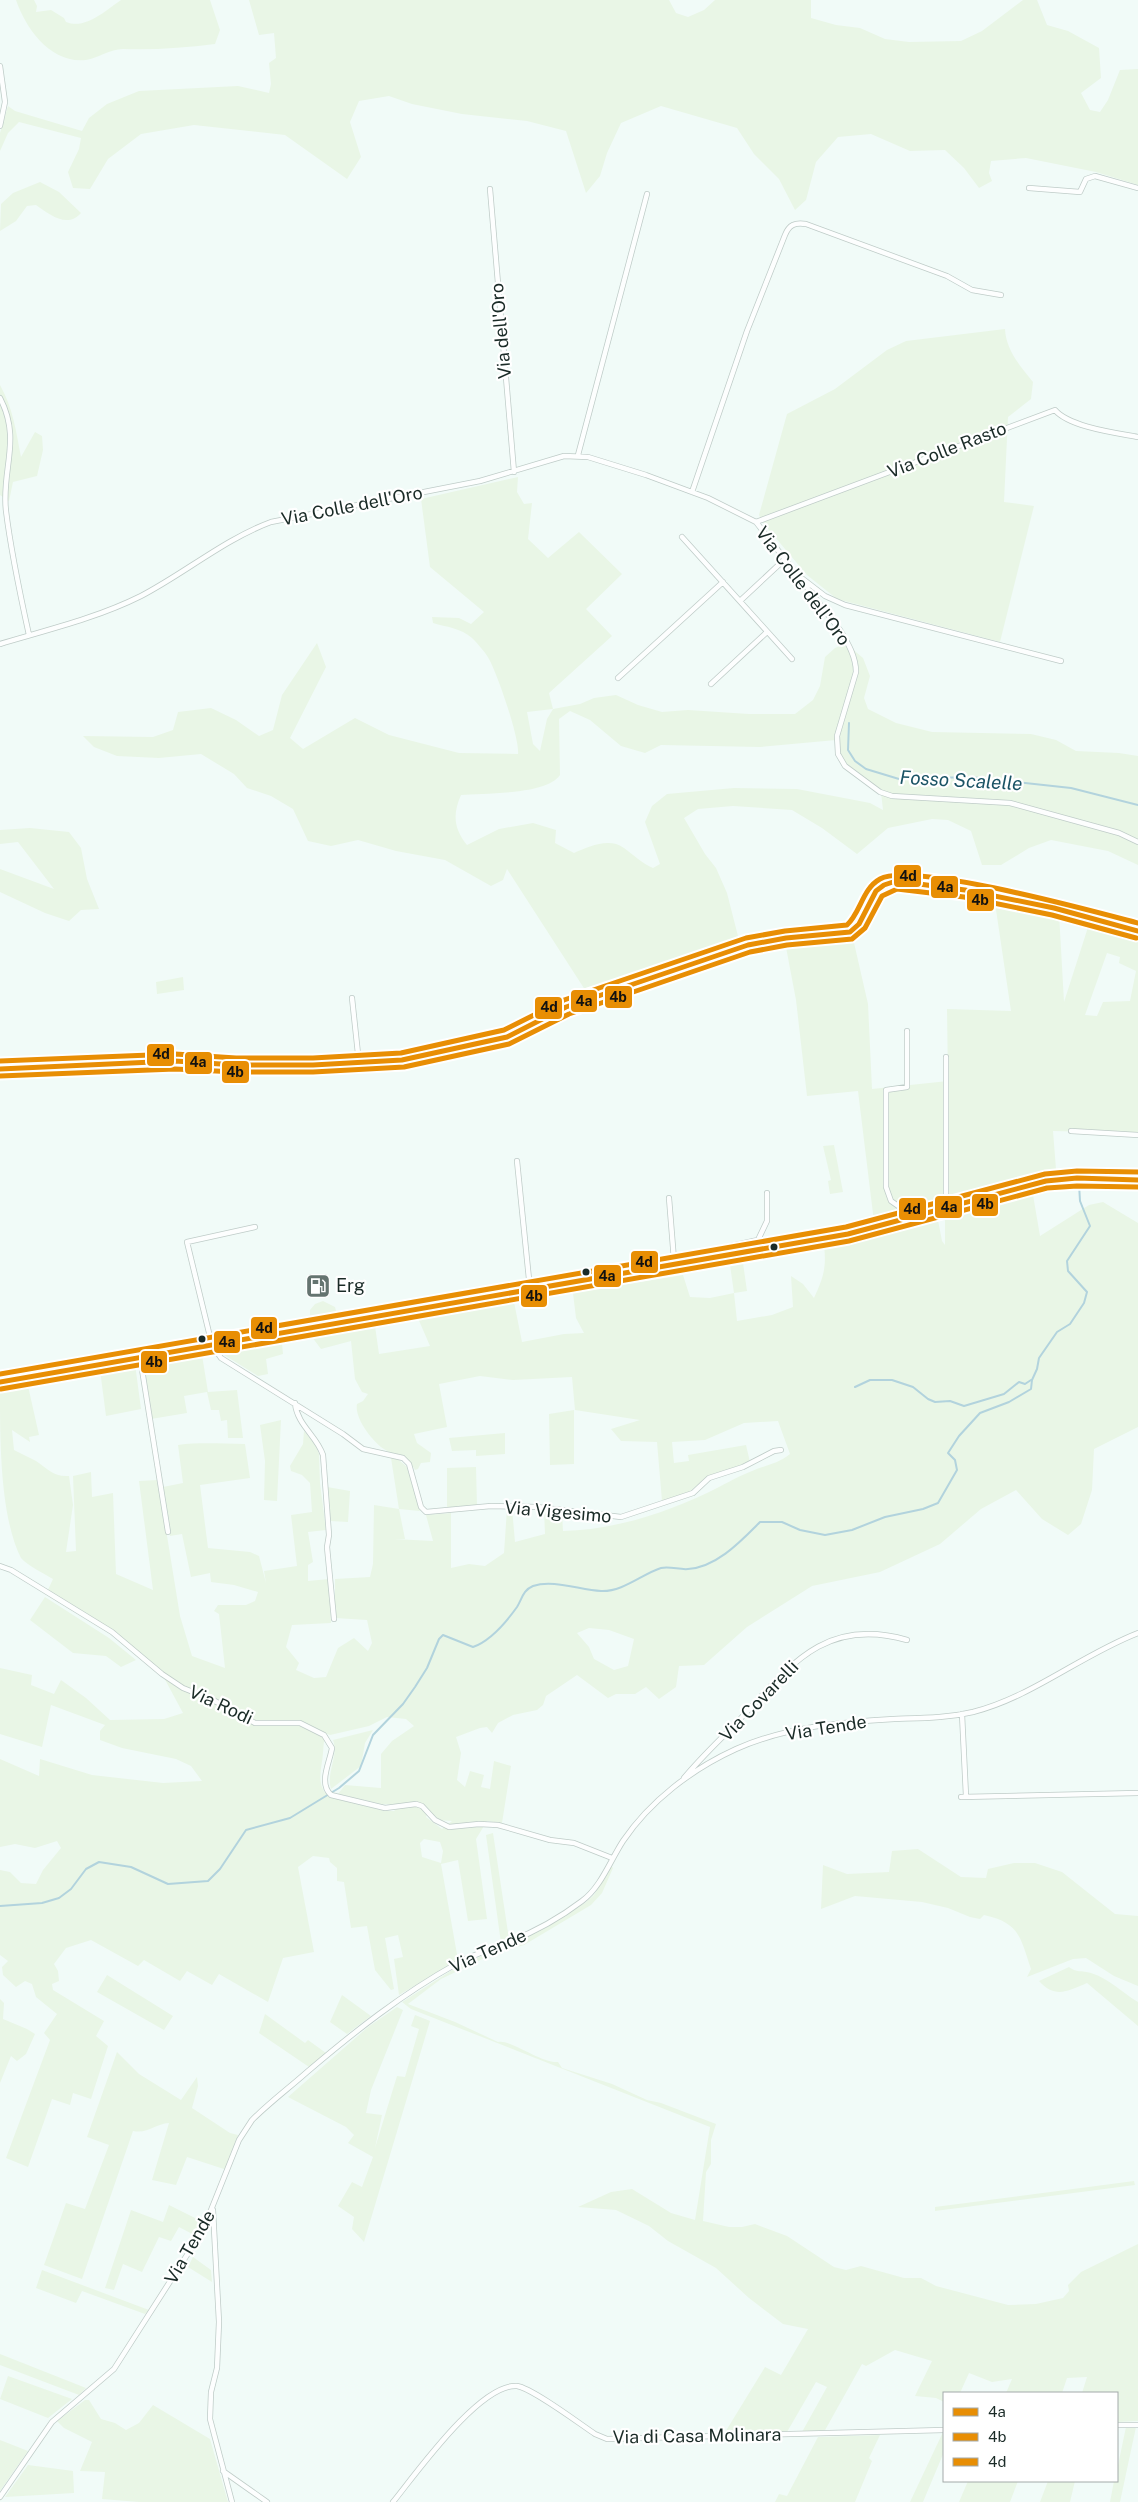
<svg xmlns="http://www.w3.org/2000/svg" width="1138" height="2502" font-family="'Public Sans',sans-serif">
<rect width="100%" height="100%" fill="#f1fbf8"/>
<path fill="#e9f6e6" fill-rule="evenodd" d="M16,0H34L37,6L36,12L51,10L64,18L66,22C86,30 106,10 121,0H210L220,30L215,44C184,48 154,50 123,49C110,49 98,58 86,60C51,64 26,29 16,0Z
M249,0H669L676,13L688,17L704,10L715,0H811V18L836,25L860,28L885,39L909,42L961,41L982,31L1023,0H1037L1047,25L1068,31L1099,48L1101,78L1081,93L1090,110L1100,112L1108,100L1120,70L1138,69V185L1096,172L1026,158L991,161L989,173L992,181L979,188L964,168L945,150L910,151L871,134L838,137L816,162L806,200L795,210L779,179L754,154L737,128L661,106L621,123L607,153L600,176L586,193L566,131L527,121L462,114L412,104L389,96L359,101L350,122L361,157L347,179L285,135L194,125L141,134L108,159L90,189L73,188L68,172L79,149L81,138L19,122L8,133L0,151V133L8,106L15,111L82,131L89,118L107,104L139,91L238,86L269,93L271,84L269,63L276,58L274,33L259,35Z
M40,182L59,192L81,213C67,229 49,214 36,205L27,206L16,221L0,231L1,204L13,193Z
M1005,329C1006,350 1020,366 1033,382L1031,399L1008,417L1004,502L1034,506L1000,642L837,599L807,575L764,524L759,515L787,414L835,389L887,350L906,341Z
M0,385C13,408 16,431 21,457L35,432L42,436L43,450L37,476L13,482L9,501L0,495Z
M518,477L517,492L524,504L532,503L528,539L548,558L579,532L622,574L586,609L612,636L549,693L553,709L580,704L594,698L616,695L638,705L662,712L688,710L749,714H795L813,700L820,686L825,657L835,648L842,645L850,647L863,658L870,676L864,698L868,709L896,723L932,732L1031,734L1056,740L1076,751L1119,753L1138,756V865L1108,851L1051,840L1029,848L1001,865H982L971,831L948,820L932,819L888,828L857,854L822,828L792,810L733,806L698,809L684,818L705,854L716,868L727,893L740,944L679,962L589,996L507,869L503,880L491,886L445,860L396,851L358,840L331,846L308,841L293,809L271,796L247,788L234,774L201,754L159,758L117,756L94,747L83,736L153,737L173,730L178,712L211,708L236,720L259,736L273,730L282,695L317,643L326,667L290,738L303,749L355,718L389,735L459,753L518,754C520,739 497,673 489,659C485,652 478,644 472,638C461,628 446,627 433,623L432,617L459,618L471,624L484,612L430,567L421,499ZM553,709L547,719L540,751L533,744L527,712ZM570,711L590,720L621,746L645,753L661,745L760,747L836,740L841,761L881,792L883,810L870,803L797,789L734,788L667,794L652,806L645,822L660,864L653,868C641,863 634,855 624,848C609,837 588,847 574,853L555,843L556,830L533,823L499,829L467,845C453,828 453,813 461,795C484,793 547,795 560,775L559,719Z
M30,828L69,832L81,848L87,879L99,909L81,910L69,921L45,913L0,892V869L54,889L18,842L0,844V830Z
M995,903L1059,913L1064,1002L1090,921L1138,935V1133L1053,1131L1056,1169L991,1185L874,1222L858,1091L807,1096L796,1000L785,942L852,934L868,1004L872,1089L948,1081L947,1009L1011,1011ZM1107,953L1120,957L1119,963L1136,971L1130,1001L1103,1002L1097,1016L1085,1015Z
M183,977L184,990L157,994L156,982Z
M834,1145L843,1192L830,1194L828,1181L831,1180L823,1146Z
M1032,1189L1040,1236L1089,1205L1103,1202L1138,1223V1427L1094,1449L1092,1490L1081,1524L1068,1535L1042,1519L1016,1490L981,1509L940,1544L880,1572L812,1586L747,1627L704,1665L679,1666L676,1687L659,1699L646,1687L635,1694H616L608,1698L577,1675L546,1696L543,1705L537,1710L513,1715L498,1723L492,1733L487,1727L480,1728L456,1737L461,1753L457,1780L465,1787L470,1771L484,1775L481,1787L490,1789L494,1761L511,1766L502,1823L487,1821L476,1839L487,1919L468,1921L458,1860L441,1864L458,1960L399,1995L394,1959L403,1957L398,1935L385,1938L394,1989L391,1990L375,1970L367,1926L351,1928L344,1882L337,1881V1868L330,1862L329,1858L313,1856L298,1867L314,1952L283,1958L268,2002L219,1974L212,1985L187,1971L180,1981L144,1960L138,1966L91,1940L66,1948L54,1964L58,1971L59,1981L52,1984L53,1990L104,2021L96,2036L108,2046L91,2099L73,2093L70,2105L52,2099L28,2167L6,2158L50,2040L44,2033L57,2014L36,1997L32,1984L25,1981L16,1987L3,1975L2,1967L8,1961L0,1955V1870L10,1872L21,1883L36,1884L43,1870L61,1848L57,1841L35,1848L15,1844L0,1847V1759L39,1776L40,1759L92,1775L163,1783L202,1781L191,1766L176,1759L122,1748L100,1740V1731L105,1725L51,1705L42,1747L0,1734V1668L32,1675L31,1685L54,1694L61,1680L86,1698L110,1720L164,1719L183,1713L162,1674L112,1632L47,1592L53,1579C43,1573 28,1566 21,1558C0,1517 0,1440 0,1391L28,1386L39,1435L29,1437L30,1442L12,1430L14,1450C21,1454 29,1457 36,1461C48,1469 53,1477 69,1476L73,1505L66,1552L76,1551L73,1476L91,1472L92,1497L113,1493L116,1574L153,1590L139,1481L158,1480L180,1616L192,1656L225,1668L219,1614L214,1611L218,1605H246L255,1601L258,1592L234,1585L211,1582L210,1573L191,1577L182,1534L170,1536L163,1487L183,1483L178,1445C201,1442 222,1444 245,1444L250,1478L200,1485L208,1548L250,1552L259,1556L266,1583L264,1571L297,1566L291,1515L312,1512L310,1483L302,1475L291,1471L290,1466L303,1444L304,1431L315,1444L319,1454L320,1483L326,1530L308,1532L313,1562L308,1565V1581L329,1579L331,1623L292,1625L286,1647L299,1663L296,1670L314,1678L326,1677L338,1648L354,1638L368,1651L372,1643L367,1620L335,1618V1579L370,1577L373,1564L374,1505L399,1509L391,1458L399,1460L407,1467L420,1511L399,1509L405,1539H394L433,1541L426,1515L451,1513V1568L469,1564L485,1566L504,1553L507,1509L512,1508L515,1542L545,1534L544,1509L562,1513L563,1531C612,1530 663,1514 707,1493C722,1486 736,1477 752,1471C765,1465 778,1464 790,1454L778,1421L744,1423L705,1440L672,1442L674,1463L689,1461L688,1455L746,1445L750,1462L710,1476L686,1494L662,1501L657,1442L621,1441L611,1429L640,1420L575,1410L572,1377L513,1380L480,1376L439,1384L447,1427L414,1434L417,1443L431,1453L430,1462L421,1463L418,1469L415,1470C405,1452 399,1459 384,1449C373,1442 354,1418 357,1404L363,1401L368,1394L362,1392L355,1379L351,1341L321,1349L312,1337L348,1329L349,1333V1329L375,1326L379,1354L430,1346L417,1316L514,1302L522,1342L564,1334L584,1333L576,1318L573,1293L683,1275L690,1297L710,1298L734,1293L730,1265L743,1263L747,1291L734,1293L737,1321L772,1315L793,1307L791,1276L803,1284L814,1298C825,1274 827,1265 823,1238L848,1234L851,1238L937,1215L942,1241L945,1245V1215ZM589,1628L609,1630L634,1639L628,1666L614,1670L594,1659L589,1647L577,1633ZM387,1717L406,1719L414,1726L392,1741L381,1754V1788L345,1785L338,1794L381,1804L401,1805L394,1811H385L329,1797C315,1784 322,1769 323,1753C324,1744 323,1741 327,1734L330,1735L369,1726ZM429,1810L439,1820L452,1821L442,1829L426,1817ZM424,1839L440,1842L443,1851L441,1863L422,1857L420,1843Z
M323,1301L335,1307L338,1319L310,1323V1310L315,1304Z
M282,1343L283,1354L266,1359L268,1374L258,1376L221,1353Z
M202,1355L208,1392L237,1390L243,1438H228L227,1420L221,1421L219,1410H211L207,1392L184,1396L187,1413L151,1419L144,1364Z
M135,1364L141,1409L106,1416L100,1370Z
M574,1410V1464L550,1465L549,1414Z
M281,1420L277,1501L264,1500L265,1461L260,1425Z
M505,1433V1454L476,1456V1450L452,1451L449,1438Z
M476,1467L477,1506L447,1509V1468Z
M327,1487L350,1491L348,1522L330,1521Z
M45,1597L109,1638L136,1660L121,1667L106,1656L73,1653L30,1620Z
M373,1730L365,1743L361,1766L331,1789C326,1772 339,1756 333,1740Z
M493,1833L509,1939L501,1943L486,1835Z
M918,1849L961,1877L986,1878L988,1869L1014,1863H1035L1062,1872L1115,1914L1138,1916V1986L1114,1976L1086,1958L1073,1959L1027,1977L1031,1969C1020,1937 1020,1923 984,1915L980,1919L970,1917L948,1908L922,1902L855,1896L821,1909L823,1865L847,1874L889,1872L892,1851Z
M611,1866L613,1868L602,1893L591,1905L524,1945L491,1955L441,1979L408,2004L455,2022L498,2042C511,2039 540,2063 558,2062L562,2068L612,2084L647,2100L661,2103L716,2124L711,2140V2164L706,2172L703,2221L729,2227H742L755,2224L787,2236L834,2267L846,2270L861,2266L904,2278H921L936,2286L1008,2305L1036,2304L1063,2298L1069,2291L1068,2285L1081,2272L1138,2244V2421L1117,2422V2393H1082L1087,2377L1067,2378L1062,2393H1006L1012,2379L992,2382L969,2373L960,2393H944V2402L936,2398L915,2396L932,2361L895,2350L866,2366L862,2364L824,2432H802L827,2387L816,2382L787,2432L724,2434L765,2367L781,2375L808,2329L783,2324L749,2298L716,2268L668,2241L649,2226L616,2210L578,2207L611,2192L632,2189L671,2213L695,2220L710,2127L411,2009L402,2002L460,1965L524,1938L585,1903L594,1895Z
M1069,1967C1076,1973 1082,1970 1091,1973C1110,1979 1121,1992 1138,2002V2026L1087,1983C1068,1991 1055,1999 1039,1981Z
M107,1975L173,2016L164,2030L97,1992Z
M342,1995L371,2016L347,2034L330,2022Z
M0,1999L4,2003L3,2019L27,2029L35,2034L26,2054L17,2061L11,2056L0,2083Z
M397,2007L403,2010L371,2090L366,2113L382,2115L375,2148L397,2076L405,2077L419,2029L411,2026L415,2015L430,2021L364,2242L352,2229L354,2217L338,2206L352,2182L362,2187L373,2157L348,2143L354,2135L346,2127L288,2097L368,2027Z
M265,2014L305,2043L308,2040L326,2053L309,2067L259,2033Z
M117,2052L139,2074L181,2100L197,2077L198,2086L192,2108L230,2133L238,2135L227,2170L187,2157L176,2185L152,2180L169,2123C155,2124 148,2134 133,2131L82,2279L44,2265L66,2203L85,2209L109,2145L87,2137Z
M1134,2181L1135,2185L935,2211V2207Z
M169,2205L203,2222L196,2236L179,2227L171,2241L159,2237L142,2272L123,2264L114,2290L105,2288L131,2210L163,2222Z
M193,2257L211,2270L212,2282L188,2267Z
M42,2270L149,2310L145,2314L82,2291L76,2303L36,2288Z
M0,2354L86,2388L79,2395L0,2365Z
M8,2376L72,2399L48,2418L0,2399Z
M85,2400H89L101,2419L115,2423L126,2430L139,2423L153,2405L210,2439L228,2502H139L102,2499L105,2472L80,2471L92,2442L64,2428L57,2421Z
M1126,2427H1136L1120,2502H1110L1114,2481H1117V2470Z
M943,2432L944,2452L923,2502H910Z
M880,2435L869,2458L872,2461L855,2502H775L779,2494L787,2496L818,2437Z
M0,2440L28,2451L0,2491Z
M28,2465L73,2471L74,2493L5,2497Z
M968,2481H1018L1010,2502H959Z
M1048,2481H1075L1070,2502H1040Z"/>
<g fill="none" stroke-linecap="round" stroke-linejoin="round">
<path stroke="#b2d3dd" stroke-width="2" d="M849,723L848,750L855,761L866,769L899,779L970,777L1071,788L1138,805
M855,1387L870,1380H892L913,1387L928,1399L935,1402L950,1401L964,1406L1004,1394L1019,1382L1025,1384L1031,1380
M0,1906L42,1903L59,1898L71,1889L86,1869L99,1862L131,1867L168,1884L208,1881L220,1869L246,1830L290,1818L339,1788L359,1771L373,1735L403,1704L415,1687L427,1668L439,1639L443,1635L473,1647C490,1641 507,1621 517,1607C522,1599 523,1590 533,1586C553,1579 580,1590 601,1591C623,1592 642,1574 661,1568C670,1566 680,1570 688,1569C717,1567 741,1541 760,1522H782L800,1530L825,1535L852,1530L885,1517L923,1509L938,1503L957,1470L955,1460L948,1453L959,1436L980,1413L1009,1402L1031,1389L1032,1380L1037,1369L1039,1358L1057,1332L1070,1324L1084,1303L1087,1292L1068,1271L1067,1261L1090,1226L1080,1201L1079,1184"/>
<defs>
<path id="minor" d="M0,66L5,102L0,126
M1029,188L1080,192L1086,179L1095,176L1138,188
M490,189L514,472
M0,398C22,440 1,470 6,511C11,552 20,594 29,635
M578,455L647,194
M692,492L747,331L785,235C789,225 795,222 806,224L947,276L972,290L1001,295
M756,522L1055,410C1069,427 1117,433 1138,437
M682,537L792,659
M803,579L825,596L845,605L1061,661
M740,601L785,559
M0,644C47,630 97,618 141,596C185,573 225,539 271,522L480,481L564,456L588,457L646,475L708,498L756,522L840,630C848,643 856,657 856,672L837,736L838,754L845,766L880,792L892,796L1010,803L1119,833L1138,842
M618,678L723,582
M711,684L767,632
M352,998L359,1063
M907,1031V1087L886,1090V1187L891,1201L914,1217L920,1208L946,1197V1057
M0,1069L175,1061L236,1065H313L402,1060L507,1037L566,1007L748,945L786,938L850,932L859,924L876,891L884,885L896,881L965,890L1054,908L1138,931
M1071,1131L1138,1135
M517,1161L530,1289
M669,1198L674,1260
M255,1227L187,1242L212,1345L221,1358L343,1434L363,1449L403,1458L409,1464L421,1507L426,1512L491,1506L537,1507L621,1517L693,1493L709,1478L743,1467L774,1451L781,1450
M669,1264L681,1257L758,1240L767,1221V1193
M140,1357L168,1532
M295,1403C297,1425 317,1436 323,1455L329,1535L327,1547L334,1619
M0,1566L11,1570L112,1632L162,1674L183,1688L213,1700L255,1723H300L324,1735L332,1748C330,1762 318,1783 331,1795L385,1808L416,1804L422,1806L435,1820L449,1827L479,1824L498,1825L550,1840L574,1843L612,1858
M962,1714L966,1796
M684,1778C702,1756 723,1737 742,1717C792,1663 827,1617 907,1640
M961,1797L1138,1793
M213,2210L219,2322L217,2368L211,2392L210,2419L232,2502
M1117,2425H1138
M223,2471L267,2502
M0,2497L52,2422L114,2369L203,2230L239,2140L252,2120C269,2103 289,2088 307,2072C354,2032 402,1994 456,1964C472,1955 491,1949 509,1942C534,1932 561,1917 582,1901C601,1887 610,1861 623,1841C650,1801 692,1769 736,1749C785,1727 841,1722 894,1719C920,1718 947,1718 973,1712C1032,1697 1081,1655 1138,1633
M393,2502C415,2475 480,2383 517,2386C532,2388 580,2424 595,2434L607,2439L944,2430"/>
<path id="tertiary" d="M0,1382L848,1234L1046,1181L1077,1178L1138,1180"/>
</defs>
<use href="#minor" stroke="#bfccc8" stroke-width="6"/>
<use href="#tertiary" stroke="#bfccc8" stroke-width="8"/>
<use href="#minor" stroke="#fdfefe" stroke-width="4.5"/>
<use href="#tertiary" stroke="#fdfefe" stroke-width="5.5"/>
<defs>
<path id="bus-1" d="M0,1069L175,1061L236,1065H313L402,1060L507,1037L566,1007L748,945L786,938L850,932L859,924L876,891L884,885L896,881L965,890L1054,908L1138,931
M0,1382L848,1234L1046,1181L1077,1178L1138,1180"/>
<path id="bus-2" d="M0,1076L175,1069L236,1072H313L404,1067L509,1044L569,1014L750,952L787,945L852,939L865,928L882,896L897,889L964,897L1052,915L1136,938
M1,1389L849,1241L1047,1188L1077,1186L1138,1187"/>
<path id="bus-3" d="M0,1061L175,1054L236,1058H313L401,1053L504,1030L564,1000L746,938L785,931L847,925C861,912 862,889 880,879C911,861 1096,912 1138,923
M0,1374L846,1227L1045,1174L1077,1171L1138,1172"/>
</defs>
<use href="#bus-1" stroke="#fff" stroke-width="9"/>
<use href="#bus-2" stroke="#fff" stroke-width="9"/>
<use href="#bus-3" stroke="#fff" stroke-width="9"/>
<use href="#bus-1" stroke="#e88e04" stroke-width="5"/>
<use href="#bus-2" stroke="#e88e04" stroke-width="5"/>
<use href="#bus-3" stroke="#e88e04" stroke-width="5"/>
</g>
<defs>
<symbol id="fuel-square" viewBox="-11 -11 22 22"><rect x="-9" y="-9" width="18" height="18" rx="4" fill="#657470" stroke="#fff"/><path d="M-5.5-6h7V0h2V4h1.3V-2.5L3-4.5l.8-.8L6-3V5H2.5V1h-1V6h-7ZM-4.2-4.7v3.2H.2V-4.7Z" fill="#fff"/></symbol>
</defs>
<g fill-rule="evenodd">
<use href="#fuel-square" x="304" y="1272" width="28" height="28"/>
</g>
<g fill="#1a2b27" stroke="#fff" stroke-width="2">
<circle cx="774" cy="1247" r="4.5"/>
<circle cx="586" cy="1272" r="4.5"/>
<circle cx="202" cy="1339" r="4.5"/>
</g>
<g text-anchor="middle" stroke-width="4.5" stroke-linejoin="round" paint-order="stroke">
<g font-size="18" fill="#1a2b27" stroke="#fff">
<text transform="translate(501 331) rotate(-95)" y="6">Via dell'Oro</text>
<text transform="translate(947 450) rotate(-21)" y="6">Via Colle Rasto</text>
<text transform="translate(352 506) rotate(-11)" y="6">Via Colle dell'Oro</text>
<text transform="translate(803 586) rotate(53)" y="6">Via Colle dell'Oro</text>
<text transform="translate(558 1512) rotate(5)" y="6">Via Vigesimo</text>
<text transform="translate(759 1701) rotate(-46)" y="6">Via Covarelli</text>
<text transform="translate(221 1705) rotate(25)" y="6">Via Rodi</text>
<text transform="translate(826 1728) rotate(-9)" y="6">Via Tende</text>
<text transform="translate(488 1951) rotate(-24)" y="6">Via Tende</text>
<text transform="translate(190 2247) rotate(-60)" y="6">Via Tende</text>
<text transform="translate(697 2436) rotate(-1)" y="6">Via di Casa Molinara</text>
</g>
<g font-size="18" fill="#1a2b27" stroke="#fff" text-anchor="start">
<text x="336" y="1292">Erg</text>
</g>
<g font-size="19" font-style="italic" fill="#1a5365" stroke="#fff">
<text transform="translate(961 780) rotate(3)" y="7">Fosso Scalelle</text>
</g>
</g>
<g stroke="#fff" stroke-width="2">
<rect x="893" y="864" width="29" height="24" rx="5" fill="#e88e04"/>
<rect x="930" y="875" width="29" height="24" rx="5" fill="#e88e04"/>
<rect x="966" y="888" width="29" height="24" rx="5" fill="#e88e04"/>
<rect x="604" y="985" width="29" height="24" rx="5" fill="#e88e04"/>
<rect x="570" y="989" width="28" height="24" rx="5" fill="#e88e04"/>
<rect x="534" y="996" width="29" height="24" rx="5" fill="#e88e04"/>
<rect x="146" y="1043" width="29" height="24" rx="5" fill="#e88e04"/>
<rect x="184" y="1051" width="29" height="24" rx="5" fill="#e88e04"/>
<rect x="221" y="1060" width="29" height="24" rx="5" fill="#e88e04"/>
<rect x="971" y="1193" width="28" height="24" rx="5" fill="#e88e04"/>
<rect x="934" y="1195" width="29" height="24" rx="5" fill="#e88e04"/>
<rect x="898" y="1197" width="29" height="24" rx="5" fill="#e88e04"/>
<rect x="630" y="1250" width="29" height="24" rx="5" fill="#e88e04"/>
<rect x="593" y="1264" width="29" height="24" rx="5" fill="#e88e04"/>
<rect x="520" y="1284" width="28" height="24" rx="5" fill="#e88e04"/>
<rect x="250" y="1316" width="28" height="24" rx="5" fill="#e88e04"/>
<rect x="213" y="1330" width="28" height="24" rx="5" fill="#e88e04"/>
<rect x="140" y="1350" width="28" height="24" rx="5" fill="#e88e04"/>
</g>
<g font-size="14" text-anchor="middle" font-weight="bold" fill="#111">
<text x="908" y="881">4d</text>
<text x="945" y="892">4a</text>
<text x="980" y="905">4b</text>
<text x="618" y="1002">4b</text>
<text x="584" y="1006">4a</text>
<text x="549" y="1012">4d</text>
<text x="161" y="1059">4d</text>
<text x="198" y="1067">4a</text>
<text x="235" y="1077">4b</text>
<text x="985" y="1209">4b</text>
<text x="949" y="1212">4a</text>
<text x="912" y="1214">4d</text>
<text x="644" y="1267">4d</text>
<text x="607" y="1281">4a</text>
<text x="534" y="1301">4b</text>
<text x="264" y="1333">4d</text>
<text x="227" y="1347">4a</text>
<text x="154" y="1367">4b</text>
</g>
<rect x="943" y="2392" width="175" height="90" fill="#ffffff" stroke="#a3aaa9"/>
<rect x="953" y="2408" width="25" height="8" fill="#e88e04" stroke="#a3aaa9"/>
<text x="988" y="2417" font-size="15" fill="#1a2b27">4a</text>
<rect x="953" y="2433" width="25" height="8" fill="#e88e04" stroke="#a3aaa9"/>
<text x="988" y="2442" font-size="15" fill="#1a2b27">4b</text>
<rect x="953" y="2458" width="25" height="8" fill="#e88e04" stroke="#a3aaa9"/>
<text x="988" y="2467" font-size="15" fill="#1a2b27">4d</text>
</svg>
